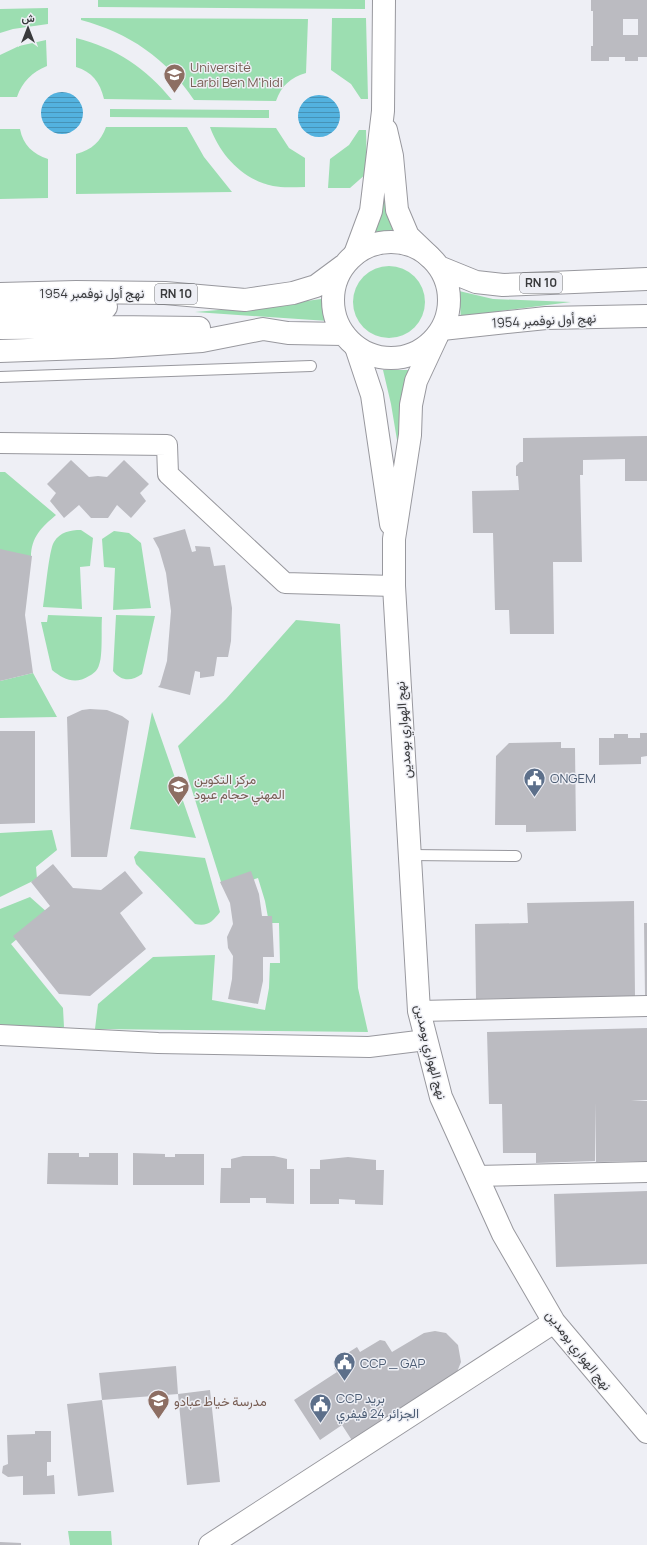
<svg xmlns="http://www.w3.org/2000/svg" width="647" height="1545" font-family="Manrope,Vazirmatn,sans-serif">
<defs>
<pattern id="water-rules" width="6" height="5" patternUnits="userSpaceOnUse"><rect width="6" height="5" fill="#53b2df"/><path d="M0 2.5h6" fill="none" stroke="#4692b6"/></pattern>
</defs>
<rect width="100%" height="100%" fill="#eeeff5"/>
<path fill="#9cdeb1" d="M98,0H365V9L98,7Z
M48,8V24L13,29L0,33V9Z
M81,18L308,19L306,73C291,77 281,86 276,101L194,100C166,58 129,33 81,20Z
M332,18H366L368,99H361L351,84L331,70Z
M76,38C116,48 146,68 172,100L104,99C100,82 92,72 76,67Z
M46,40L47,66C32,72 22,82 17,97H0V55L19,46Z
M110,109L269,110V118L110,117Z
M106,127H187L204,157L232,192L76,194V154C92,150 101,141 106,127Z
M210,127L276,128L289,148L305,158V187C294,187 283,188 273,186C243,180 220,155 210,127Z
M0,129H20C23,145 33,154 48,159V198L0,199Z
M359,130H366L367,173L350,188H328L330,159L349,145Z
M386,177L389,214L395,242L373,240Z
M353 302a36 36 0 1 1 72 0a36 36 0 1 1-72 0Z
M459,291L493,299L571,302L500,311L461,320Z
M328,298V321L195,312L278,305Z
M383,370H411L400,458L391,404Z
M0,472H5L56,515C42,527 31,537 31,557L0,550Z
M81,530L93,538L90,566L80,567L82,609L43,607C45,596 49,549 54,542C60,532 70,530 81,530Z
M114,531L129,533L141,543L151,608L113,610L115,568L104,567L102,539Z
M48,615L102,617C101,629 103,656 99,665C98,670 93,674 89,676C75,685 63,679 52,670L41,622H47Z
M116,615L155,616L142,674C131,682 121,681 113,671Z
M296,620L340,624L358,988L368,1032L95,1029L98,1004L153,957L215,955L212,1000L265,1010L269,988L270,963H280L279,923H269L265,901L258,878L226,888L222,885L178,746L226,699Z
M33,673L57,717L0,718V681Z
M152,712L196,838L130,829Z
M52,830L57,850L36,867L37,879L0,897V833Z
M139,851L205,858L220,912C213,921 208,927 195,924L136,864L134,857Z
M30,897L48,913L11,944L63,1008L64,1027H0V909Z
M68,1531H111L112,1545H70Z"/>
<path fill="url(#water-rules)" d="M41 113a21 21 0 1 1 42 0a21 21 0 1 1-42 0Z
M298 116a21 21 0 1 1 42 0a21 21 0 1 1-42 0Z"/>
<path fill="#bbbbc1" fill-rule="evenodd" d="M591,0H647V57H638V61H625V57H609V61H591V46H593V11H591ZM623,19H638V35H623Z
M647,436V481H625V459L583,460V475H580L582,562H553L554,634H510L509,610H495L493,533H473L472,491L519,490L518,476H516V466L520,462H523V438Z
M71,460L89,477L98,476L107,477L124,460L149,484L140,493L146,501L131,518L117,505L108,518H91L79,505L64,518L50,501L56,493L47,484Z
M185,529L192,552L196,551L195,546L210,547L214,566L225,565L232,608L231,641L228,657H217L214,676L200,678V672L195,671L190,695L158,687L160,685L167,661L171,611L166,573L159,549L153,538Z
M0,549L32,556L25,615L33,673L0,681Z
M90,709L107,710L122,716L129,721L107,857H71L67,717L82,710Z
M0,731H35V823L0,824Z
M640,733H647V756L641,757V764L599,765V738H614V734H628V738H640Z
M561,742V748H575L576,831L526,832V825H495L496,756L509,743Z
M53,864L73,888L101,890L125,871L143,893L120,913L146,949L90,996L59,994L13,936L50,906L31,882Z
M251,871L259,894L262,916H272L274,957H263V981L258,1004L228,999L232,979L233,956L228,948L227,937L233,924L230,903L220,882Z
M634,901L635,996L476,999L475,924L528,923L527,903Z
M644,923H647V995H645Z
M647,1028V1100L631,1101H647V1161L596,1162L595,1102V1161L536,1163V1153H503L502,1104H489L487,1032Z
M48,1153H79V1157H89V1153H118V1185L47,1184Z
M133,1153L165,1154V1157H175V1154H204V1185H133Z
M243,1156H274L287,1159V1169H294V1204L266,1203V1198H250V1203H220L221,1168H231V1159Z
M348,1157L376,1160V1170H384L383,1205L355,1204V1200L339,1199V1204H310V1169H320V1160Z
M647,1191V1264L556,1267L554,1194Z
M435,1331L446,1333L458,1345L461,1362L457,1372L353,1442L342,1425L320,1440L294,1400L337,1372L334,1368L349,1358L346,1354L357,1347L360,1352L380,1340L385,1341L392,1352L424,1333Z
M176,1366L178,1394L102,1400L99,1373Z
M210,1390L220,1482L187,1485L178,1394Z
M102,1400L114,1492L78,1496L67,1404Z
M35,1431H51V1462H47V1476L54,1475L55,1494L23,1495V1476L8,1477L2,1473L3,1466L8,1464L7,1435L35,1434Z
M0,1542L21,1543V1545H0Z"/>
<g fill="none" stroke-linecap="round" stroke-linejoin="round">
<defs>
<path id="lane" d="M0,377L311,366
M410,855L516,856"/>
<path id="street" d="M0,443L167,445L168,474L285,583L394,586
M419,1011L647,1006
M0,1035L158,1043L369,1047L426,1040
M476,1176L647,1172"/>
<path id="secondary" d="M386,130L392,156L397,210L408,236L430,257
M355,254L371,211L383,111L384,0
M437,336L416,381L411,405L410,435L394,539V586L419,1011L441,1097L503,1234L554,1322L647,1432
M356,347L372,395L391,524
M210,1545L554,1322"/>
<path id="primary" d="M333 300a58 58 0 1 1 116 0a58 58 0 1 1-116 0Z
M439,267L476,282L503,285L647,279
M0,294L76,292L165,293L245,300L293,293L316,286L343,266
M0,310L106,307
M0,328L112,327L199,328
M442,329L546,318L647,316
M0,351L112,347L202,341L263,329L288,333L343,334"/>
</defs>
<use href="#lane" stroke="#98989e" stroke-width="12"/>
<use href="#street" stroke="#98989e" stroke-width="22"/>
<use href="#secondary" stroke="#98989e" stroke-width="24"/>
<use href="#primary" stroke="#98989e" stroke-width="24"/>
<use href="#lane" stroke="#fff" stroke-width="10"/>
<use href="#street" stroke="#fff" stroke-width="20"/>
<use href="#secondary" stroke="#fff" stroke-width="22"/>
<use href="#primary" stroke="#fff" stroke-width="22"/>
</g>
<defs>
<symbol id="university-pin" viewBox="-11 -11 22 30"><path d="M0 17L-7.5 6A9.5 9.5 0 1 1 7.5 6Z" fill="#8d6e63" stroke="#eeeff5"/><path d="M0-5L7-2L0 1L-7-2ZM-4 1L0 2.5L4 1V4Q0 6-4 4Z" fill="#fff"/></symbol>
<symbol id="civic-pin" viewBox="-11 -11 22 30"><path d="M0 17L-7.5 6A9.5 9.5 0 1 1 7.5 6Z" fill="#5c6f8a" stroke="#eeeff5"/><path d="M-.6-6.5H3V-4.5H.6V-3L4-1V1h2V6H-6V1h2V-1L-.6-3ZM-1.2 2.5V6h2.4V2.5Z" fill="#fff"/></symbol>
<symbol id="school-pin" viewBox="-11 -11 22 30"><path d="M0 17L-7.5 6A9.5 9.5 0 1 1 7.5 6Z" fill="#8d6e63" stroke="#eeeff5"/><path d="M0-5L7-2L0 1L-7-2ZM-4 1L0 2.5L4 1V4Q0 6-4 4Z" fill="#fff"/></symbol>
</defs>
<g fill-rule="evenodd">
<use href="#university-pin" x="162" y="62" width="25" height="34"/>
<use href="#civic-pin" x="522" y="766" width="25" height="34"/>
<use href="#university-pin" x="166" y="774" width="25" height="34"/>
<use href="#civic-pin" x="332" y="1350" width="25" height="34"/>
<use href="#school-pin" x="146" y="1388" width="25" height="34"/>
<use href="#civic-pin" x="308" y="1392" width="25" height="34"/>
</g>
<g text-anchor="middle" stroke-width="3" stroke-linejoin="round" paint-order="stroke">
<g fill="#eeeff5" stroke="#6f7074" stroke-width="1">
<rect x="520" y="273" width="42" height="20" rx="3"/>
<rect x="155" y="284" width="42" height="20" rx="3"/>
</g>
<g font-size="12" font-weight="bold" fill="#393a3c">
<text x="541" y="287">RN 10</text>
<text x="176" y="298">RN 10</text>
</g>
<g font-size="13" fill="#785e54" stroke="#eeeff5" text-anchor="start">
<text x="190" y="72">Université<tspan x="190" dy="15">Larbi Ben M'hidi</tspan></text>
<text x="194" y="784">مركز التكوين<tspan x="194" dy="15">المهني حجام عبود</tspan></text>
<text x="174" y="1406">مدرسة خياط عبادو</text>
</g>
<g font-size="13" fill="#393a3c" stroke="#eeeff5">
<text x="92" y="298">نهج أول نوفمبر 1954</text>
<text transform="translate(544 320) rotate(-3)" y="5">نهج أول نوفمبر 1954</text>
<text transform="translate(403 730) rotate(-94)" y="5">نهج الهواري بومدين</text>
<text transform="translate(431 1052) rotate(76)" y="5">نهج الهواري بومدين</text>
<text transform="translate(579 1350) rotate(52)" y="5">نهج الهواري بومدين</text>
</g>
<g font-size="13" fill="#4e5e75" stroke="#eeeff5" text-anchor="start">
<text x="550" y="783">ONGEM</text>
<text x="360" y="1368">CCP _ GAP</text>
<text x="336" y="1403">CCP بريد<tspan x="336" dy="15">الجزائر 24 فيفري</tspan></text>
</g>
</g>
<g transform="translate(28 28)" stroke="#eeeff5" stroke-width="3" paint-order="stroke">
<path d="M0-3L7 15L0 10L-7 15Z" fill="#393a3c"/>
<text y="-6" font-size="11" font-weight="bold" text-anchor="middle" fill="#393a3c">ش</text>
</g>
</svg>
